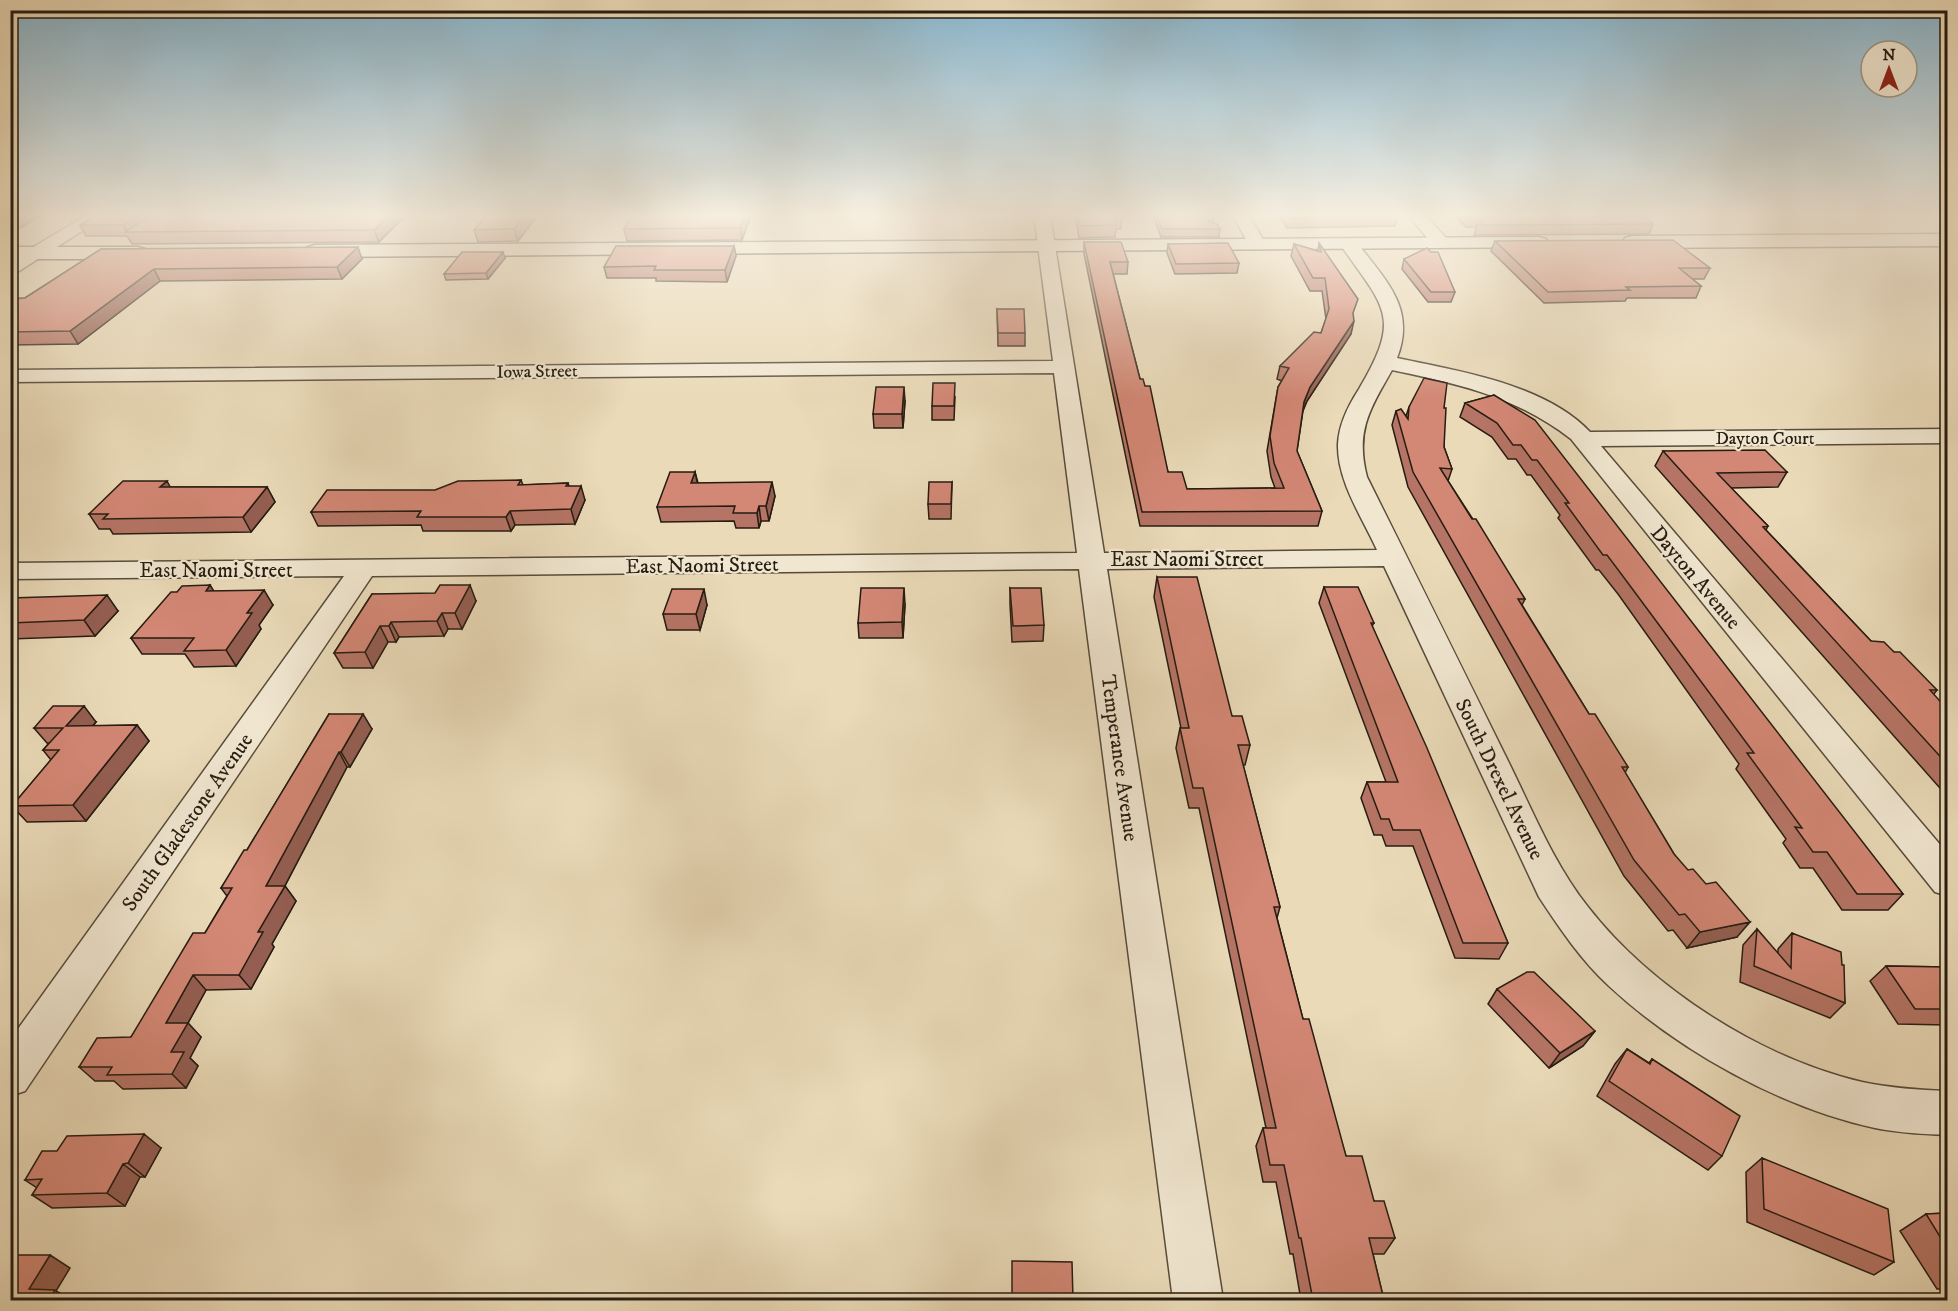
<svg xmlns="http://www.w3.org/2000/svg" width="1958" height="1311" font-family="'IM FELL DW Pica',serif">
<rect width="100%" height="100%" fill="#eadab8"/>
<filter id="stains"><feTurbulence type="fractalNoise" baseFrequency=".00333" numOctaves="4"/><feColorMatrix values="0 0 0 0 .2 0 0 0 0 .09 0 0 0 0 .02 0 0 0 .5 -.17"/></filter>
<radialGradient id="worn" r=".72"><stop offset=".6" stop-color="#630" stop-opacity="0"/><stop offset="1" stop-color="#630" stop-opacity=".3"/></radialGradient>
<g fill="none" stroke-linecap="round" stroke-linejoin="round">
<defs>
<path id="street" d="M87,215H107L16,273L10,274V261Z
M1034,215H1050L1104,553L1377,550C1362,517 1337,481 1338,444C1339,424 1348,406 1359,389C1403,315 1384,308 1340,244L1343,240H1355C1384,279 1417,307 1397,358C1458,371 1545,384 1590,432L1948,429V443L1601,446L1948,854V896L1935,892L1571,439C1515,396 1459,384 1392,370C1370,409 1355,431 1367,477C1413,569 1459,661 1504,753C1530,804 1552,862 1588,907C1651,988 1762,1059 1862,1082C1890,1088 1919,1090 1948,1091V1135C1923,1134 1899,1133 1875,1128C1782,1108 1679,1051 1609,986C1581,960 1560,929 1539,897L1384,566L1107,569L1223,1300H1173L1079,569L372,576L25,1091L10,1096V1040L344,576L10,579V563L1077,553L1054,373L10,382V370L1053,361Z
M1233,215H1249L1266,245L1263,249H1251Z
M1408,215H1425L1447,239L1450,243L1447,247H1435Z"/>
<path id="secondary" d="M1948,234V246L1632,248L1625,246L1623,242L1625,238L1632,236Z
M1539,237L1546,239L1548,243L1546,247L315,257L308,255L305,251L308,247L315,245Z
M10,247H138L145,249L148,253L145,257L138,259H10Z"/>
</defs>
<use href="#street" stroke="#574c3b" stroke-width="3"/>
<use href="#secondary" stroke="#261c11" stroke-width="3"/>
<use href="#street" fill="#f1e7d1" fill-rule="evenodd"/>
<use href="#secondary" fill="#f1e7d1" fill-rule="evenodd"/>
</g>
<path fill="#b57465" stroke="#261c11" stroke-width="1.5" d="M97,215H406L379,242L132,244L127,236H86L80,225Z
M632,215H751L742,240L627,241L624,229Z
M1075,215H1121V229H1116L1115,237L1079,238Z
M1155,215H1211L1214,221V223L1220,229L1219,237H1161L1154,218Z
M1278,215H1396L1398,217L1395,226L1287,228Z
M1454,215H1642L1653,224L1649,234L1474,235L1477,227H1466Z
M537,216L518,241L478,242L474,230Z
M1495,241L1710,268L1704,279H1692L1701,286L1696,298H1627L1625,301L1544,303L1491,251Z
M1084,242L1128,262L1127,274H1113L1140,379L1168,472L1187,489L1275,488L1271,477L1267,451L1278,387L1282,381L1277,379L1280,366L1321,333L1326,319L1322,291H1310L1291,256L1294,244L1318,251L1319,243L1353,316L1351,334L1307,401L1303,411L1297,451L1322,511L1318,526H1140L1084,254Z
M1168,244L1239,263L1237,273L1175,274L1167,253Z
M734,246L736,256L727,282L656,281V278H607L604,267Z
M101,249L362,259L342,279L160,281L78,344L10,345V299L25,298Z
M505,258L488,279L446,280L444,274Z
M1404,259L1455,292L1451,302H1428L1402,269Z
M997,309L1025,333V346H998Z
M1494,395L1903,894L1888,910H1842L1813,868H1800L1783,843L1786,839L1736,769L1739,764L1618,594L1599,570H1596L1558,518L1560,515L1531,475H1527L1516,459H1508L1492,437L1460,417L1465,403Z
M955,397L954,420H932V406Z
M905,401L903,428H874L873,414Z
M1409,407L1444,408V447L1452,469L1448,481L1525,599L1522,605L1589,714L1628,767L1625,773L1674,854L1737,937L1687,948L1673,930L1668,931L1624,876L1408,487L1392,425L1396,411L1406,416Z
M1663,451L1787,472L1778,487L1731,488L1768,526L1766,530L1871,641L1894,652L1937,690L1933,695L1947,709V796L1655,466Z
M695,472L698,483L775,496L769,521H761L759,528H736L734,521L661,522L657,507Z
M521,480L523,485L568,483L569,486L585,500L575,524L515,525L511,531H423L421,525L318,526L311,512Z
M952,482L951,519H929L928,504Z
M171,487H267L275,502L251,532L113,534L110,529H99L89,514Z
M1157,577L1232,716L1250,745L1245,765H1243L1280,907L1277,918L1303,1019L1346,1156L1374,1201L1395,1238L1384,1254H1373L1384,1300H1301L1293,1254H1290L1276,1182H1263L1256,1146L1263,1128H1266L1199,808H1189L1176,748L1180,728H1181L1154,597Z
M210,585L213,591L273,605L259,625L261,629L236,666L194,667L185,654H142L131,638L177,592Z
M1324,587L1374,623L1372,626L1508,943L1499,959L1455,958L1413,846H1386L1382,835H1374L1361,798L1367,782H1386L1319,603Z
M1010,588L1044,625L1043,641L1012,642L1010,604Z
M372,594L476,601L462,629H448L444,636L399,637L396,642H388L373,668H343L334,653Z
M10,598L118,611L95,636L10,639Z
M905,604L903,638H859L858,623Z
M707,605L700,630H667L663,614Z
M329,714L372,729L350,767H347L285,886L296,901L272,944L274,947L251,989L206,990L188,1023L201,1037L190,1058L198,1066L186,1088L123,1089L114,1081H95L79,1067L131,1037L205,933L227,896L221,888L247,850Z
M96,722L93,726L137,725L149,741L86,821L27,822L12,806L51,760L43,750L49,743H47L34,728Z
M1757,929L1778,954V949L1792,933L1842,965L1845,1003L1830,1018L1740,982L1743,945Z
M1886,966L1947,967V1025L1898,1024L1870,981Z
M1497,989L1595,1031L1583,1046L1549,1068L1488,1004Z
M1627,1049L1649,1063L1652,1059L1722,1156L1708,1170L1597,1096L1615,1064Z
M161,1148L145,1177H140L125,1206L52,1208L32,1195L37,1188L25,1180Z
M1762,1158L1894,1262L1874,1275L1747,1222L1746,1172Z
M1947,1213V1289H1937L1900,1231L1926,1214Z"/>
<path fill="#945e52" stroke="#261c11" stroke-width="1.5" d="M20,215H42L10,234V221Z
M138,215H160L127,232L123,225Z
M390,215H406L379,242L374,230Z
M525,215L537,216L518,241L514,229Z
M745,215H751L742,240L740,228Z
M734,246L736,256L727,282L725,270Z
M358,247L362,259L342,279L337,267Z
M503,252L505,258L488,279L486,273Z
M154,269L160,281L78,344L70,331Z
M1354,321L1351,334L1307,401L1301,415L1304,402L1310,387Z
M904,387L905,401L903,428L902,414Z
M695,472L698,486L691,483Z
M167,481L175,496L160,487Z
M772,482L775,496L769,521L766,506Z
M581,486L585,500L575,524L571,509Z
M267,487L275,502L251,532L243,517Z
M759,506L761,521L759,528L757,513Z
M510,511L515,525L511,531L506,517Z
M210,585L220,601L206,591Z
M470,585L476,601L462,629L455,613Z
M904,588L905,604L903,638L902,622Z
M704,589L707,605L700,630L696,614Z
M264,590L273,605L259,625L261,629L236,666L226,650L247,613Z
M107,595L118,611L95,636L84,620Z
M442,613L448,629L444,636L437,621Z
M391,622L399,637L396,642L389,626Z
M380,626L388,642L373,668L365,652Z
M84,706L96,722L79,742L66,726Z
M363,714L372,729L350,767L341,752Z
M137,725L149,741L86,821L73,805Z
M339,752L347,767L280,895L285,886L296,901L272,944L274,947L251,989L239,975L258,932L266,886Z
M1750,922L1737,937L1687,948L1700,932Z
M193,975L206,990L188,1023L201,1037L190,1058L198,1066L186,1088L172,1074L171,1052L166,1023Z
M1595,1031L1583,1046L1549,1068L1560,1053Z
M144,1134L161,1148L145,1177L128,1163Z
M123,1164L140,1177L125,1206L107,1193Z
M50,1255L70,1268L56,1291L73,1300H48L29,1289Z"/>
<path fill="#d38775" stroke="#261c11" stroke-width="1.5" d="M10,215H20L10,221Z
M97,215H138L123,225H80Z
M151,215H390L374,230L125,232Z
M487,215H525L514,229L474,230Z
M632,215H745L740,228L624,229Z
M1078,215H1121L1122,217H1113L1116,225L1080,226Z
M1157,215H1211L1214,221H1206L1217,224L1220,229H1162Z
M1287,215H1396L1398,217L1289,218Z
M1466,215H1642L1653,224L1477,225L1490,217H1469Z
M1673,240L1710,268H1679L1701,286L1626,287L1630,290L1548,292L1495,241Z
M1084,242H1121L1128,262H1110L1140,379H1143L1145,386H1150L1168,472H1182L1187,489L1284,488L1274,463L1270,436L1278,387L1289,368L1280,366L1314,332L1321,333L1329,309L1325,278H1313L1294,244L1321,252L1319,243L1358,299L1353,313L1354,321L1310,387L1304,402L1297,451L1322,511L1142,512Z
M1228,243L1239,263L1176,264L1168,244Z
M616,246H734L725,270H654L656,266L604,267Z
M358,247L337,267L154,269L70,331L10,332V299L25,298L101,249Z
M1427,248L1431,252H1438L1455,292H1431L1404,259Z
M462,252H503L486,273L444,274Z
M997,309H1024L1025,333H998Z
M1424,378L1447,383L1444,408H1446L1444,447L1452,469L1440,468L1472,519H1476L1525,599H1518L1589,714H1595L1628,767H1622L1674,854L1688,870L1693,869L1706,884L1716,882L1750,922L1700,932L1685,914L1679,915L1634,860L1413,472L1396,411L1401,409L1408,419L1409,407Z
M933,383H955L954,406H932Z
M876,387H904L902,414H873Z
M1494,395L1535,420L1903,894H1857L1827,852H1813L1795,827L1802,828L1747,753H1754L1625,579L1607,555H1603L1565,503H1569L1537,460H1532L1521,445H1513L1497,423L1465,403Z
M1765,450L1787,472L1717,473L1768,526L1763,527L1871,641L1884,642L1894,652H1900L1937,690H1930L1947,709V764L1663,451Z
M670,472H695L691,483L772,482L766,506H759L757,513H733L735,506L657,507Z
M521,480L518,485L568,483L566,486H581L571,509L510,511L506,517H417L421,511L311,512L327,490H435L458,481Z
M123,481H167L160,487H267L243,517L103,519L108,514H89Z
M929,482H952L951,504H928Z
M1157,577H1197L1232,716H1242L1250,745H1238L1280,907H1274L1303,1019H1309L1346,1156H1362L1374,1201H1384L1395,1238H1369L1384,1300H1313L1301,1238H1299L1284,1165H1270L1263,1128H1276L1203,788H1193L1180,728H1189Z
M210,585L206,591L264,590L247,613H252L226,650L184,651L194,638H131L171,592H177L182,586Z
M440,585H470L455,613H442L437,621L391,622L389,626H380L365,652L334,653L372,594L435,593Z
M1324,587H1358L1374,623H1371L1427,748L1508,943H1463L1420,830H1393L1389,819H1381L1367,782H1398Z
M861,588H904L902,622L858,623Z
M1010,588H1041L1044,625L1013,626Z
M672,589H704L696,614H663Z
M107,595L84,620L10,623V598Z
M53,706H84L66,726L137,725L73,805L12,806L59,750H43L63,728H34Z
M329,714H363L341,752H339L266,886H285L258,932H263L239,975H193L166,1023H188L171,1052H184L172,1074L107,1075L112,1067H79L97,1038L131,1037L193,933H205L232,888H221L244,850H247Z
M1757,929L1791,968L1792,933L1841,952L1842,965H1844L1845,1003L1754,966Z
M1886,966L1947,967V1009H1915Z
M1527,972H1534L1595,1031L1560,1053L1497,989Z
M1627,1049L1650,1064L1652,1059L1740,1116L1722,1156L1609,1081Z
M144,1134L128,1163L123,1164L107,1193L32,1195L42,1179L25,1180L42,1151H57L67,1136Z
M1762,1158L1888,1209L1894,1262L1764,1209Z
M1947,1213V1248L1926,1214Z
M10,1255H50L29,1289L55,1290L49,1300H10Z
M1012,1261L1072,1262L1073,1300H1012Z"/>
<linearGradient id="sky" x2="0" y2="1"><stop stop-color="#88b7d0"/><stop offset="0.54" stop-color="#f6eedf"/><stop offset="1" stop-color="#f6eedf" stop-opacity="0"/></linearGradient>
<rect width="1958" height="399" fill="url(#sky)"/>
<g text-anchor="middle" stroke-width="4.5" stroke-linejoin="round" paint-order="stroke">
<g font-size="18" fill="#261c11" stroke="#f1e7d1">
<text transform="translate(537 371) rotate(-1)" y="6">Iowa Street</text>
<text x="1765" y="444">Dayton Court</text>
</g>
<g font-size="21" fill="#261c11" stroke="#f1e7d1">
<text x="1187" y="566">East Naomi Street</text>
<text transform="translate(702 565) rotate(-1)" y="7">East Naomi Street</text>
<text x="216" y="577">East Naomi Street</text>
<text transform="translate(1696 577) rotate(50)" y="7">Dayton Avenue</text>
<text transform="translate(1120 758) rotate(82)" y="7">Temperance Avenue</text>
<text transform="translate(1500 779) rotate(64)" y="7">South Drexel Avenue</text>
<text transform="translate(187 822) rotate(-55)" y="7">South Gladestone Avenue</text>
</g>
</g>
<rect width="1958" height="1311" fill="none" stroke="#eadab8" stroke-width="36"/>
<rect x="12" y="12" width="1934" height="1287" fill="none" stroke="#261c11" stroke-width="3"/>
<rect x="18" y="18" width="1922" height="1275" fill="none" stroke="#261c11" stroke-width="1.5"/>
<g transform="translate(1889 69)"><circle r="28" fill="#f1e7d1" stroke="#a09684" stroke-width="1.5"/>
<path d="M0-4.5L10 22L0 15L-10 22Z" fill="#8f2418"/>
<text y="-9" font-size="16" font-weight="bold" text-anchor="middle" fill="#261c11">N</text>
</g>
<rect width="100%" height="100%" filter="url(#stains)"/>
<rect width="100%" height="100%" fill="url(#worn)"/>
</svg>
